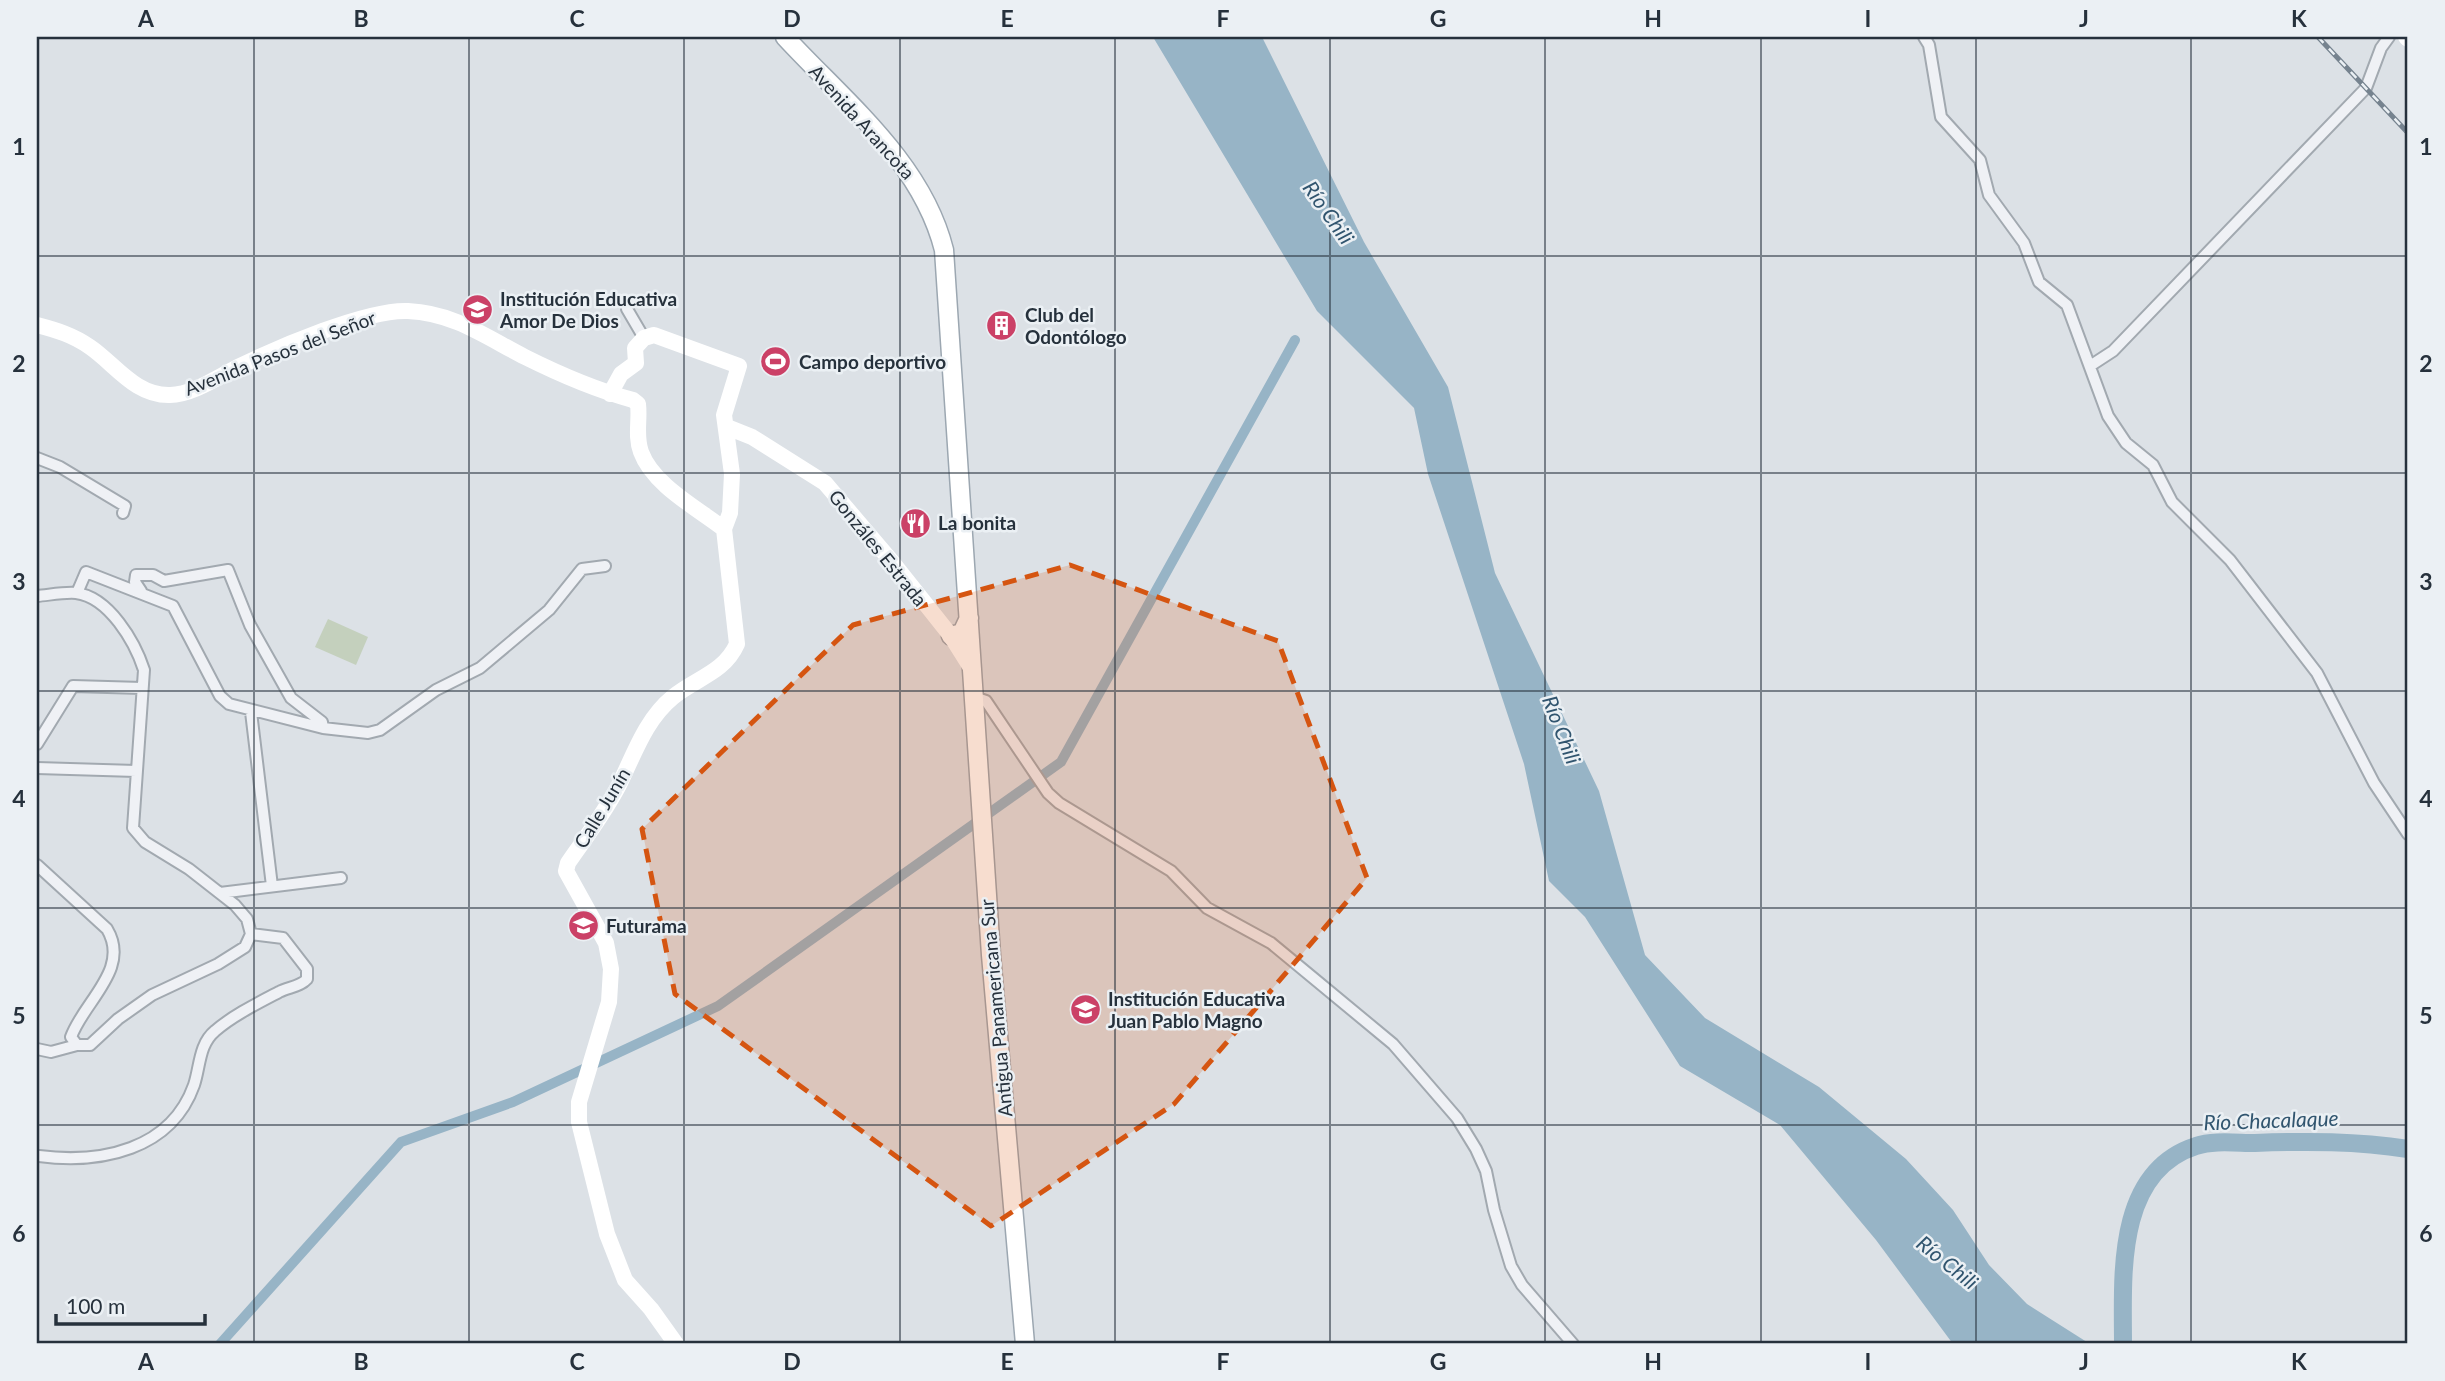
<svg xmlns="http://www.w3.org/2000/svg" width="2445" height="1381" font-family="Lato,sans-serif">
<rect width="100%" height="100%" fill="#dce1e6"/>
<path fill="#c4d0bd" d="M328,619L368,637L356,665L315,647Z"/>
<path fill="#97b4c6" d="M1153,37H1262L1364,242L1448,387L1495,573L1599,791L1645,955L1705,1018L1819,1087L1906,1159L1953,1210L1989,1265L2027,1304L2090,1344H1953L1876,1240L1780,1125L1680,1066L1585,917L1549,881L1524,764L1428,474L1414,408L1317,311Z"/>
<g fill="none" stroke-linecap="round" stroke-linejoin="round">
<path stroke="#97b4c6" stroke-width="10" d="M220,1344L401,1142L513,1102L718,1006L1061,762L1295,340"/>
<path stroke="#97b4c6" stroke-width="18" d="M2123,1344C2123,1276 2115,1172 2196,1146C2213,1140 2237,1143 2255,1143C2307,1141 2356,1141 2408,1149"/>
<defs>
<path id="street" d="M1924,37L1929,45L1941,117L1980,160L1989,195L2024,243L2039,282L2067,305L2108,416L2126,443L2153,465L2172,502L2230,560L2317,673L2374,783L2408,834
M627,309L644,338
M2090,366L2113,351L2366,88L2381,48L2389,37
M37,458L60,467L125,506L123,513
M141,591L135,582L136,575H153L164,581L228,570L250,625L291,698L322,722L323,728
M77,593L86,572L173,606L220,696L229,704L323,728L368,733L380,730L436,690L480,668L549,610L582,569L605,566
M37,596C49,595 64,592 76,593C109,597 135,642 144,670L133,828L145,842L189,869L235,905L247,919L251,934L245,947L218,964L152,995L118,1019L90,1045H77L71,1037C84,1001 131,969 107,929L37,865
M974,697L986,701L1048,793L1059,803L1171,871L1207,908L1271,943L1393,1044L1457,1118L1476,1149L1486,1171L1494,1210L1511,1266L1522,1285L1573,1344
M251,712L272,886
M37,744L73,686L142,688
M37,768L136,771
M220,893L341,878
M37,1049L51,1052L77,1045
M39,1156C101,1164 171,1150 194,1085C200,1067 199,1044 215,1031C232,1016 258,1003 279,992C288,987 300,987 307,979V969L283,938L251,934"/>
<path id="primary" d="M785,37C845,102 922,162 944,250L991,955L1025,1344
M951,636L962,633L969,618"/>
</defs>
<use href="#street" stroke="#a2a9b0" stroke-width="14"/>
<use href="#primary" stroke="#9ca7b1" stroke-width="21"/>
<use href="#street" stroke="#eff1f5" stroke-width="10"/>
<path stroke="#fff" stroke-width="16" d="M2406,37L2408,39
M37,325C56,330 73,335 90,347C115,364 135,396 170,395C192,395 218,377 238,367C277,348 367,309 408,311C454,313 486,337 525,357C559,374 596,390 633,400L638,404C640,420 635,436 641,452C653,485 697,508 724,529
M610,394L621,374L636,363L635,348L644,338L654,335L739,366L724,415L732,474L730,513L724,529L737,644C724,673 696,678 673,697C646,719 635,752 620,783C606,811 586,837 568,863L566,871L606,943L611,969L609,1002L579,1102V1122L607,1234L625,1280L651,1309L676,1344
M727,427L752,437L825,483L893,563L951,636L973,671"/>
<use href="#primary" stroke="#fff" stroke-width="18"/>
<defs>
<path id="rail" d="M2318,37L2408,133"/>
</defs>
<use href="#rail" stroke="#76838f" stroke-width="5"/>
<use href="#rail" stroke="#ebf0f4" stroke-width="2.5" stroke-dasharray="8" stroke-linecap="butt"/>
</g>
<path fill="#d55511" fill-opacity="0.2" stroke="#d55511" stroke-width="5" stroke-dasharray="14 9" stroke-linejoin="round" d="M1070,565L1278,641L1367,878L1174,1104L991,1226L675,994L642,829L853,625Z"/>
<path fill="none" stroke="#26313c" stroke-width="2" stroke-opacity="0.55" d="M254,37V1344M469,37V1344M684,37V1344M900,37V1344M1115,37V1344M1330,37V1344M1545,37V1344M1761,37V1344M1976,37V1344M2191,37V1344M37,256H2408M37,473H2408M37,691H2408M37,908H2408M37,1125H2408"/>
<defs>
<symbol id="school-disc" viewBox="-11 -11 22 22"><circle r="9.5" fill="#cb4167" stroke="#ebf0f4"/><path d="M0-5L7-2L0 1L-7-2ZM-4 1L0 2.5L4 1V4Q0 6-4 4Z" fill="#fff"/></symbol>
<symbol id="building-disc" viewBox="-11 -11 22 22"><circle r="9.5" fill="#cb4167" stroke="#ebf0f4"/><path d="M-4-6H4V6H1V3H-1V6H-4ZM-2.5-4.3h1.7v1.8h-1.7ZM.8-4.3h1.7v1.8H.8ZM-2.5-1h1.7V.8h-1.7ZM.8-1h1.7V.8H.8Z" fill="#fff"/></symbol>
<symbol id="stadium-disc" viewBox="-11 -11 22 22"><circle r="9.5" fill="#cb4167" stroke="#ebf0f4"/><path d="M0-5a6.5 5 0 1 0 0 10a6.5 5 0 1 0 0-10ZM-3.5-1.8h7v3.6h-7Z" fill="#fff"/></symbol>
<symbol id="restaurant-disc" viewBox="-11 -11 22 22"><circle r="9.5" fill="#cb4167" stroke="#ebf0f4"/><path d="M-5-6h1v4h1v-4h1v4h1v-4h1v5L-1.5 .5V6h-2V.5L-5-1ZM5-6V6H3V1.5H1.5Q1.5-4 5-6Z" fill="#fff"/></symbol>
</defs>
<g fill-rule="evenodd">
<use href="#school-disc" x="460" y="292" width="35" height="35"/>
<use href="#building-disc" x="984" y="308" width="35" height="35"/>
<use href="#stadium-disc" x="758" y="344" width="35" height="35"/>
<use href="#restaurant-disc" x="898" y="506" width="35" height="35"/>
<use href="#school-disc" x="566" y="908" width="35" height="35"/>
<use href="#school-disc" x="1068" y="992" width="35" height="35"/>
</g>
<g text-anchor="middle" stroke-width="5" stroke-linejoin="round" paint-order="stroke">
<g font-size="19" fill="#26313c" stroke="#ebf0f4">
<text transform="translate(862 122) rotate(48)" y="7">Avenida Arancota</text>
<text transform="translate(280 353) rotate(-21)" y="7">Avenida Pasos del Señor</text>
<text transform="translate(878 548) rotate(51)" y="7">Gonzáles Estrada</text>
<text transform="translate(602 808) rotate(-59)" y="7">Calle Junín</text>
<text transform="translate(996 1008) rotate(-95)" y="7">Antigua Panamericana Sur</text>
</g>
<g font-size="19" font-weight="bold" fill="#26313c" stroke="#ebf0f4" text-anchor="start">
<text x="500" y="306">Institución Educativa<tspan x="500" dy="22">Amor De Dios</tspan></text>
<text x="1025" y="322">Club del<tspan x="1025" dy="22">Odontólogo</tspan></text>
<text x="799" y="369">Campo deportivo</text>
<text x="938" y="530">La bonita</text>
<text x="606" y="933">Futurama</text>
<text x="1108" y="1006">Institución Educativa<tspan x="1108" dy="22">Juan Pablo Magno</tspan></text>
</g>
<g font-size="21" font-style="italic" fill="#31556f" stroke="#ebf0f4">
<text transform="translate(1328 213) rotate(55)" y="7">Río Chili</text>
<text transform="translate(1561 730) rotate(69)" y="7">Río Chili</text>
<text transform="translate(2271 1121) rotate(-2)" y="7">Río Chacalaque</text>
<text transform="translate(1947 1263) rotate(39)" y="7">Río Chili</text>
</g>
</g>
<rect width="2445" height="1381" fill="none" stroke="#ebf0f4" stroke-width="77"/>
<path d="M56 1314v10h149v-10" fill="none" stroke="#26313c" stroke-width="3.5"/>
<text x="66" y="1314" font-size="21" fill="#26313c" stroke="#ebf0f4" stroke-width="5" paint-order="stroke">100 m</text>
<rect x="38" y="38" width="2368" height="1304" fill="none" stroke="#26313c" stroke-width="2.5"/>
<g font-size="23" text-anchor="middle" font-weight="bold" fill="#26313c">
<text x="146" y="27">A</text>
<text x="361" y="27">B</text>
<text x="577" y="27">C</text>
<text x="792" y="27">D</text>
<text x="1007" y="27">E</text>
<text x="1223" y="27">F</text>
<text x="1438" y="27">G</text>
<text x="1653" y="27">H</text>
<text x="1868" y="27">I</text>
<text x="2084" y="27">J</text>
<text x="2299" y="27">K</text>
<text x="19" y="155">1</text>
<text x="2426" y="155">1</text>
<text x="19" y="372">2</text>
<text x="2426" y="372">2</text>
<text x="19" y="590">3</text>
<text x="2426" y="590">3</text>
<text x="19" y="807">4</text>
<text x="2426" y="807">4</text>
<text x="19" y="1024">5</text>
<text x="2426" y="1024">5</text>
<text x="19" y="1242">6</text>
<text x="2426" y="1242">6</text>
<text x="146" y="1370">A</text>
<text x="361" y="1370">B</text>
<text x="577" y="1370">C</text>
<text x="792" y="1370">D</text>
<text x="1007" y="1370">E</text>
<text x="1223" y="1370">F</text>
<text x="1438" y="1370">G</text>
<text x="1653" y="1370">H</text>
<text x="1868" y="1370">I</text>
<text x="2084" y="1370">J</text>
<text x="2299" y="1370">K</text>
</g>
</svg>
